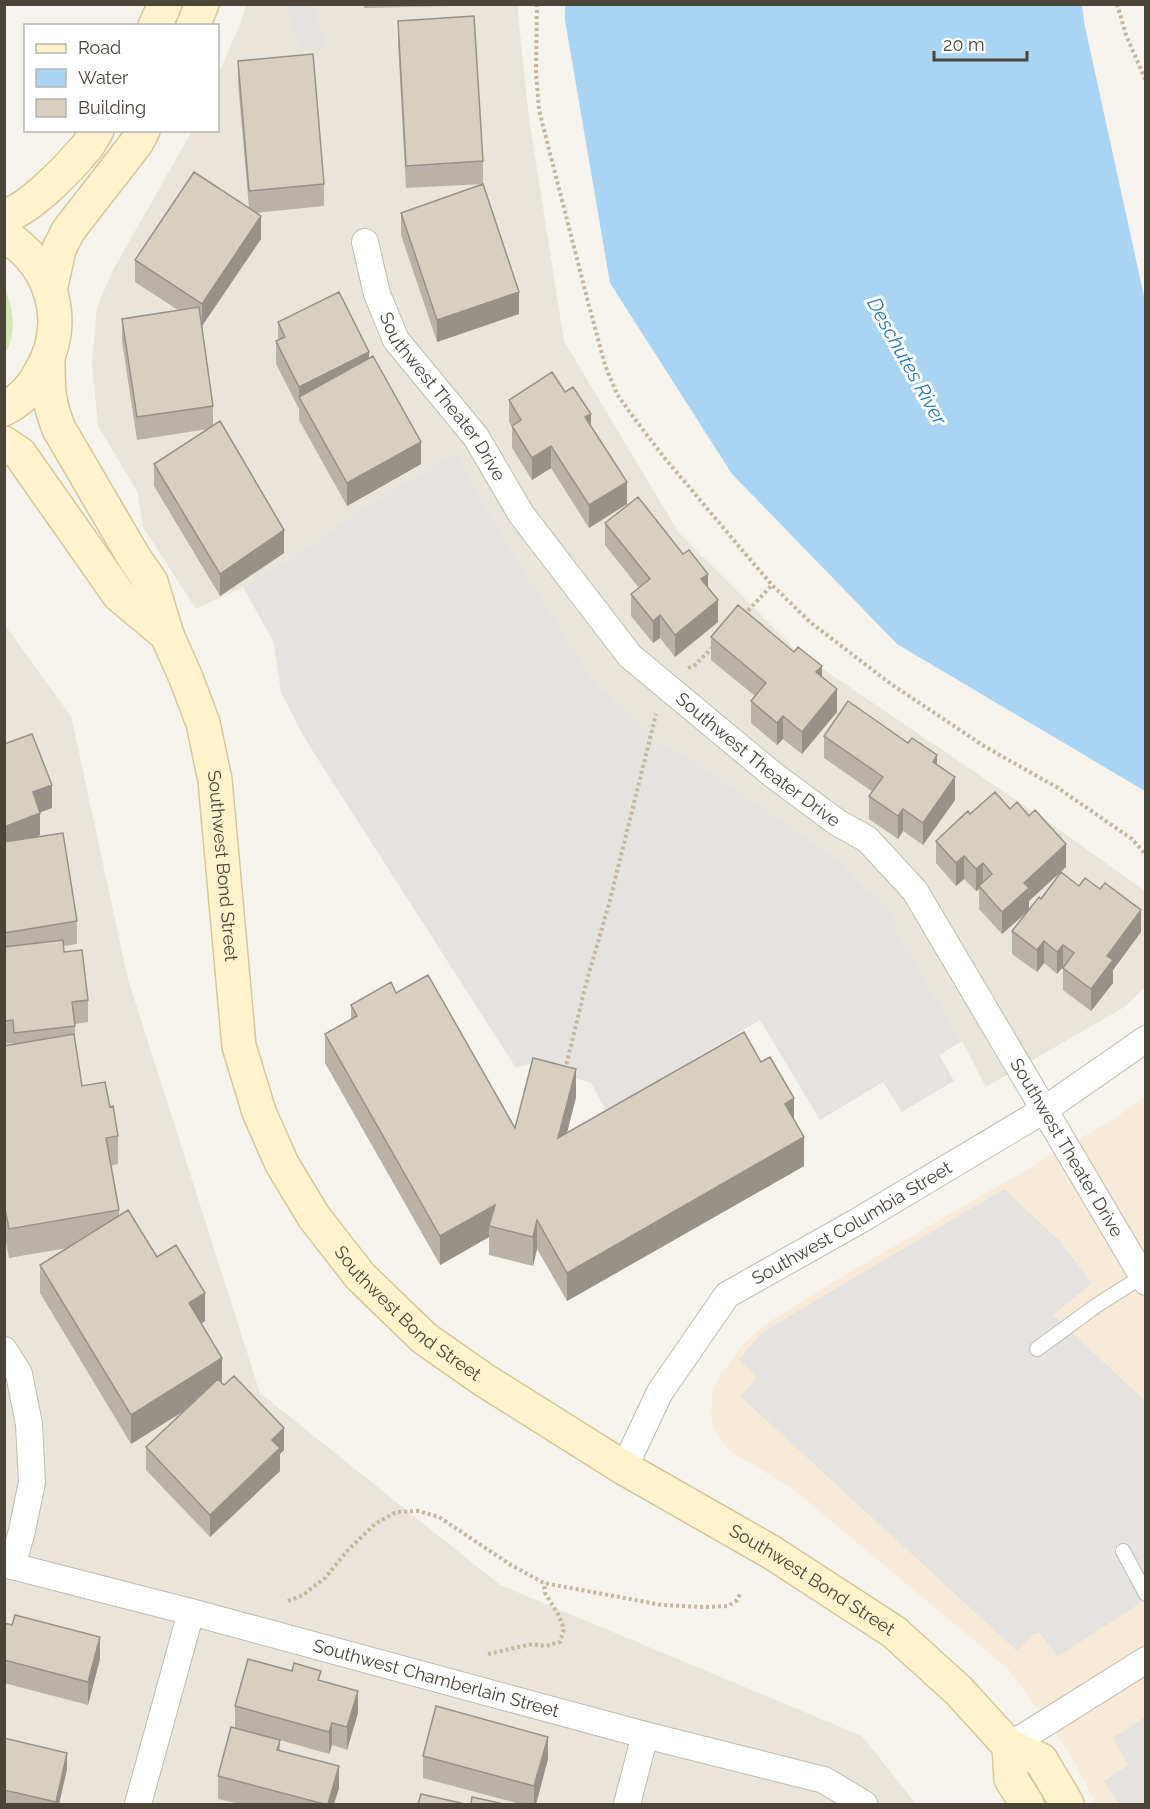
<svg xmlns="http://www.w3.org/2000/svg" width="1150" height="1809" font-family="Raleway,sans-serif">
<rect width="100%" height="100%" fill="#f6f3ec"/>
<path fill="#eae5da" d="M246,5H517L529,118L564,341L679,533L798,652L1044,819L1145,891V987L1126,1006L986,1087L962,1041L899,935L895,915L829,853L708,770L656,739L592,678L501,533L456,452L350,516L320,540L243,587L196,609L143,527L138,493L98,426L92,364L97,307L113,270L192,131L218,130V75L241,22Z
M4,624L71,716L128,979L260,1393L500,1585L862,1736L916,1804H5Z"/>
<path fill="#f7ead8" d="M1145,1096V1804H1096L1068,1750L1008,1669L793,1489L730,1451L717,1434L711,1417L712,1396L719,1377L746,1341L766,1324L843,1276L1114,1119Z"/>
<path fill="#d2eab5" d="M5,289C14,311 17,333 5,354Z"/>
<path fill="#e5e3e0" d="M286,5H313L326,45L301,53Z
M456,452L501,533L592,678L656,739L708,770L829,853L895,915L899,935L962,1041L939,1055L954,1081L902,1112L883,1082L820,1120L760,1020L606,1111L591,1083L530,1064L516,1068L305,739L281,692L274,643L243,587L320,540L350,516Z
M1004,1189L1060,1241L1092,1283L1053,1315L1145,1401V1600L1057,1657L1040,1633H1035L1017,1651L741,1397L757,1377L739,1360L761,1333Z
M1145,1717V1804H1119L1104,1781L1128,1765L1113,1738Z"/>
<path fill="#a9d4f2" d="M565,5H1082L1084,22L1145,301V791L897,644L732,474L610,283L565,20Z"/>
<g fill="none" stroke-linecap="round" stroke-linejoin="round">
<defs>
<path id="lane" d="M1037,1349L1097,1305L1146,1274
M1123,1551L1146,1594"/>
<g id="street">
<path id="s1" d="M365,242L377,294L396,340L476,437L521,514L630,656L772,774L838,823L867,839L915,891L1146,1282"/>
<path d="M4,1350L19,1374L29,1424L32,1482L22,1531L12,1566"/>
<path id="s2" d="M624,1468L660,1392L727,1295L860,1220L1044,1110L1146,1039"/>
<path id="s3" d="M4,1564L191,1612L645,1735L824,1780L864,1804"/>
<path d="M1009,1746L1146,1660"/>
<path d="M138,1804L191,1612"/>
<path d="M627,1804L645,1735"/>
</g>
<g id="secondary">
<path d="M155,26L165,4"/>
<path d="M193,26L202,4"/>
<path d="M4,216C28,211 68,169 84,150C89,145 93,137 97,130"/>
<path d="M4,235C53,265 70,323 40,373C32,388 20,401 4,409"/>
<path d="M50,291L59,249L68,231L137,142L143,130"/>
<path id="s4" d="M48,360C48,388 48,402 59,429L135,559L151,582L167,635L186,678L203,723L215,780L239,1046L259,1112L282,1164L314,1217L360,1276L424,1338L484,1380L624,1468L771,1552L894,1632L959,1691L1009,1746L1041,1760L1067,1804"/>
<path d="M4,443L20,454L119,595L167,635"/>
<path d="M1009,1746L1011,1779L1027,1804"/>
</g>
</defs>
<use href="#lane" stroke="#c2bbae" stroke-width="16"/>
<use href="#street" stroke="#c2bbae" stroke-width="28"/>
<use href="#secondary" stroke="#d6c79b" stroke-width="36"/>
<path stroke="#c4b79f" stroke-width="4" stroke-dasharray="3 3" stroke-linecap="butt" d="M537,4L536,72L539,110L588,302L605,365L617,394L631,414L663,456L737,544L772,585L810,622L891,684L984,746L1058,788L1132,839L1146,855
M1117,4L1126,35L1146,81
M744,615L772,585
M688,668L695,665L714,646
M565,1070L586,984L610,900L656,714
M288,1601L303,1595L325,1578L348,1550L375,1524L396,1512L418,1511L439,1517L511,1565L544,1583L662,1605L703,1607L728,1606L736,1601L741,1593
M488,1654L532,1644L546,1646L560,1642L564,1629L558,1614L545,1593L544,1583"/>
<use href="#lane" stroke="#fff" stroke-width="14"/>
<use href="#street" stroke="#fff" stroke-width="26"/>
<use href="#secondary" stroke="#fff3cd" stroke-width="33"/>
</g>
<path fill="#bab2a6" d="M364,4H450V6L364,8Z
M398,21L483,161V184L406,188L398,43Z
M238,61L324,184V206L255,213L261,239L202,326L213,406V426L284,553L220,596L154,486V464L208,429L137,440L122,341V319L178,310L135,282V260L249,208L238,83Z
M401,213L519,314L437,342L401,235Z
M278,322L369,359L421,464L347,506L299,420V409L276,364V341L278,340Z
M565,392L591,426L627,504L589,528L551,468L532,480L512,448V427L509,422V400Z
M605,523L708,587L718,622L675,657L660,638L653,643L631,616V594L639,588L605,545Z
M711,637L822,677L837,712L802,754L783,739L777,745L751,723V701L755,696L711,660Z
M824,736L937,765L955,800L923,845L903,831L898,839L869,819V796L873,792L824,758Z
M4,744L52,808L40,812V835L38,836L77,921V944L64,946V952L88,1000V1022L75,1024V1042L82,1086L110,1107L118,1136V1164L111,1166L119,1210V1216L157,1257L205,1321L201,1324L222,1384L284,1450L280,1454V1471L210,1537L146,1470V1447L184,1411L131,1444L40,1293V1265L67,1248L9,1258L4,1232V1046L13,1045V1043L4,1044Z
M1010,809L1066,867L1029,901V910L1041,899L1141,932L1113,970V983L1091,1011L1063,990V967L1057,974L1044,963L1037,972L1012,954V931L1027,912L1002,934L979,909V889L976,891L964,879L956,886L936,863V841L970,814Z
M396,993L515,1128L576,1097L567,1133L794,1120L804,1166L567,1301L537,1249L533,1266L489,1255V1237L440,1265L325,1063V1034L351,1019V1005Z
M4,1623L12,1625L100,1659L88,1705L4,1683Z
M321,1681L358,1713L347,1750L332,1745L329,1754L280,1740V1751L339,1788L334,1804H240L218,1799V1776L235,1728V1706Z
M4,1738L67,1769L59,1804H4Z
M423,1756L548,1759L536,1804H520L423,1778Z"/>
<path fill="#979187" d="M261,216V239L202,326V304Z
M519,292V314L437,342V320Z
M369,352V374L299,397V409V387Z
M591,414V436L585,417Z
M421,442V464L347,506V483Z
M551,446V468L532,480V458Z
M627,482V504L589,528V505Z
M284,530V553L220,596V574Z
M708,574V596L701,579Z
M718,600V622L675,657V635Z
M660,615V638L653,643V621Z
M822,666V689L816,672Z
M837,689V712L802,754V732Z
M783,716V739L777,745V723Z
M937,755V778L933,762Z
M955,777V800L923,845V823Z
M52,785V808L33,815V792Z
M903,809V831L898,839V816Z
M40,813V835L4,849V827Z
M1066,844V867L1029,901V910L1002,934V912L1024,883Z
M964,856V879L956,886V863Z
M983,863V886H979V889L976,891V869Z
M1141,910V932L1113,970V983L1091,1011V989L1107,956Z
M1044,941V963L1037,972V950Z
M1063,945V967L1057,974V952Z
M576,1069V1097L558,1167V1138Z
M794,1098V1127L785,1104Z
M804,1137V1166L567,1301V1273Z
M495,1205L489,1226V1237L440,1265V1236Z
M537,1220V1249L533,1266V1237Z
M205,1293V1321L189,1332V1303Z
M222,1358V1387L131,1444V1415Z
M284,1428V1450L280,1454V1471L210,1537V1515L272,1440Z
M100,1637V1659L88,1705V1682Z
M358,1691V1713L347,1750V1727Z
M332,1723V1745L329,1754V1732Z
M548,1737V1759L536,1804H534V1786Z
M67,1753V1769L59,1804H56Z
M339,1766V1788L334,1804H328Z"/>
<path fill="#d8cfc1" stroke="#979187" stroke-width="1.5" d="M474,16L483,161L406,166L398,21Z
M313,54L324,184L249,191L238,61Z
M194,172L261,216L202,304L135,260Z
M483,184L519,292L437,320L401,213Z
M339,292L369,352L299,387L276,341L285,337L278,322Z
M199,307L213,406L137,417L122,319Z
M373,356L421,442L347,483L299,397Z
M552,372L565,392L573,387L591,414L585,417L627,482L589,505L551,446L532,458L512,426L521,420L509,400Z
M220,421L284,530L220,574L154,464Z
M638,497L683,554L689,550L708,574L701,579L718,600L675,635L660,615L653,621L631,594L650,579L605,523Z
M738,605L794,652L798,647L822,666L816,672L837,689L802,732L783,716L777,723L751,701L766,683L711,637Z
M848,701L908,743L912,738L937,755L933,762L955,777L923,823L903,809L898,816L869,796L883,777L824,736Z
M32,734L52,785L33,792L40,813L4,827V744Z
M995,792L1010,809L1017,802L1029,816L1035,810L1066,844L1024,883L1029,888L1002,912L979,886L992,874L983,863L976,869L964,856L956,863L936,841L968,811L970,814Z
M63,833L77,921L4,933V842Z
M1061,872L1079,886L1085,878L1100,889L1105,883L1141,910L1107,956L1113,960L1091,989L1063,968L1074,953L1063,945L1057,952L1044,941L1037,950L1012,931L1039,897L1041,899Z
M63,940L64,952L82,950L88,1000L72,1002L75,1026L14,1033L13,1020L4,1021V947Z
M428,975L515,1128L533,1058L576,1069L558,1138L744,1032L761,1062L770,1057L794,1098L785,1104L804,1137L567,1273L537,1220L533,1237L489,1226L495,1205L440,1236L325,1034L357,1016L351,1005L391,982L396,993Z
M74,1034L82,1086L105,1082L110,1107L113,1106L118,1136L106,1138L119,1210L9,1229L4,1204V1046Z
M128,1210L157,1257L176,1245L205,1293L189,1303L222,1358L131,1415L40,1265Z
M234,1376L284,1428L272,1440L280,1448L210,1515L146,1447L218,1379L224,1385Z
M15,1615L100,1637L88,1682L4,1660V1623L12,1625Z
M248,1659L292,1671L294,1663L321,1671L318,1680L358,1691L347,1727L332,1723L329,1732L235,1706Z
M436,1706L548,1737L534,1786L423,1756Z
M231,1727L280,1740L277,1750L339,1766L328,1804H324L218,1776Z
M4,1738L67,1753L56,1802L4,1790Z
M421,1794L465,1804H418Z
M472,1797L504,1804H471Z"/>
<g text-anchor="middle" stroke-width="6" stroke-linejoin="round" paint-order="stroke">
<g font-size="18" fill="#4b4439" stroke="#fff">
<text dy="6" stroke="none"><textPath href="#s1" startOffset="176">Southwest Theater Drive</textPath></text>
<text dy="6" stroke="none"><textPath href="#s1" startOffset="662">Southwest Theater Drive</textPath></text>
<text dy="6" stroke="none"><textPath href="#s4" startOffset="544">Southwest Bond Street</textPath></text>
<text dy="6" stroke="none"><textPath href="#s1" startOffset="1166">Southwest Theater Drive</textPath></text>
<text dy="6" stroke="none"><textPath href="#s2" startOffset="346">Southwest Columbia Street</textPath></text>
<text dy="6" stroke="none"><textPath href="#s4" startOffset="1048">Southwest Bond Street</textPath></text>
<text dy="6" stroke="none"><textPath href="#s4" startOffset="1534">Southwest Bond Street</textPath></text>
<text dy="6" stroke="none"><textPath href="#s3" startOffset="447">Southwest Chamberlain Street</textPath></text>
</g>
<g font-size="20" font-style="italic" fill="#2e7ab2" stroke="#fff">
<text transform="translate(907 361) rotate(61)" y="7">Deschutes River</text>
</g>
</g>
<rect width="1150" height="1809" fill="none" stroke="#4b4439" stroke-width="12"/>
<rect x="24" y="24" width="195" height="108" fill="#ffffff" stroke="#b7b4b0" stroke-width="1.5"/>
<rect x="36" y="44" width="30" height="9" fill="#fff3cd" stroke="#b7b4b0" stroke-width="1.5"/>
<text x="78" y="54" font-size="18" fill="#4b4439">Road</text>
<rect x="36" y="69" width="30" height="18" fill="#a9d4f2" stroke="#b7b4b0" stroke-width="1.5"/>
<text x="78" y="84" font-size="18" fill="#4b4439">Water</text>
<rect x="36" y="99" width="30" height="18" fill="#d8cfc1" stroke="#b7b4b0" stroke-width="1.5"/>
<text x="78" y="114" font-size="18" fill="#4b4439">Building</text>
<path d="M934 51v9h93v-9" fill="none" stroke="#4b4439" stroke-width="3"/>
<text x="943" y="51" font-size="18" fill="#4b4439" stroke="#ffffff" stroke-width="4.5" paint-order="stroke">20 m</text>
</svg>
